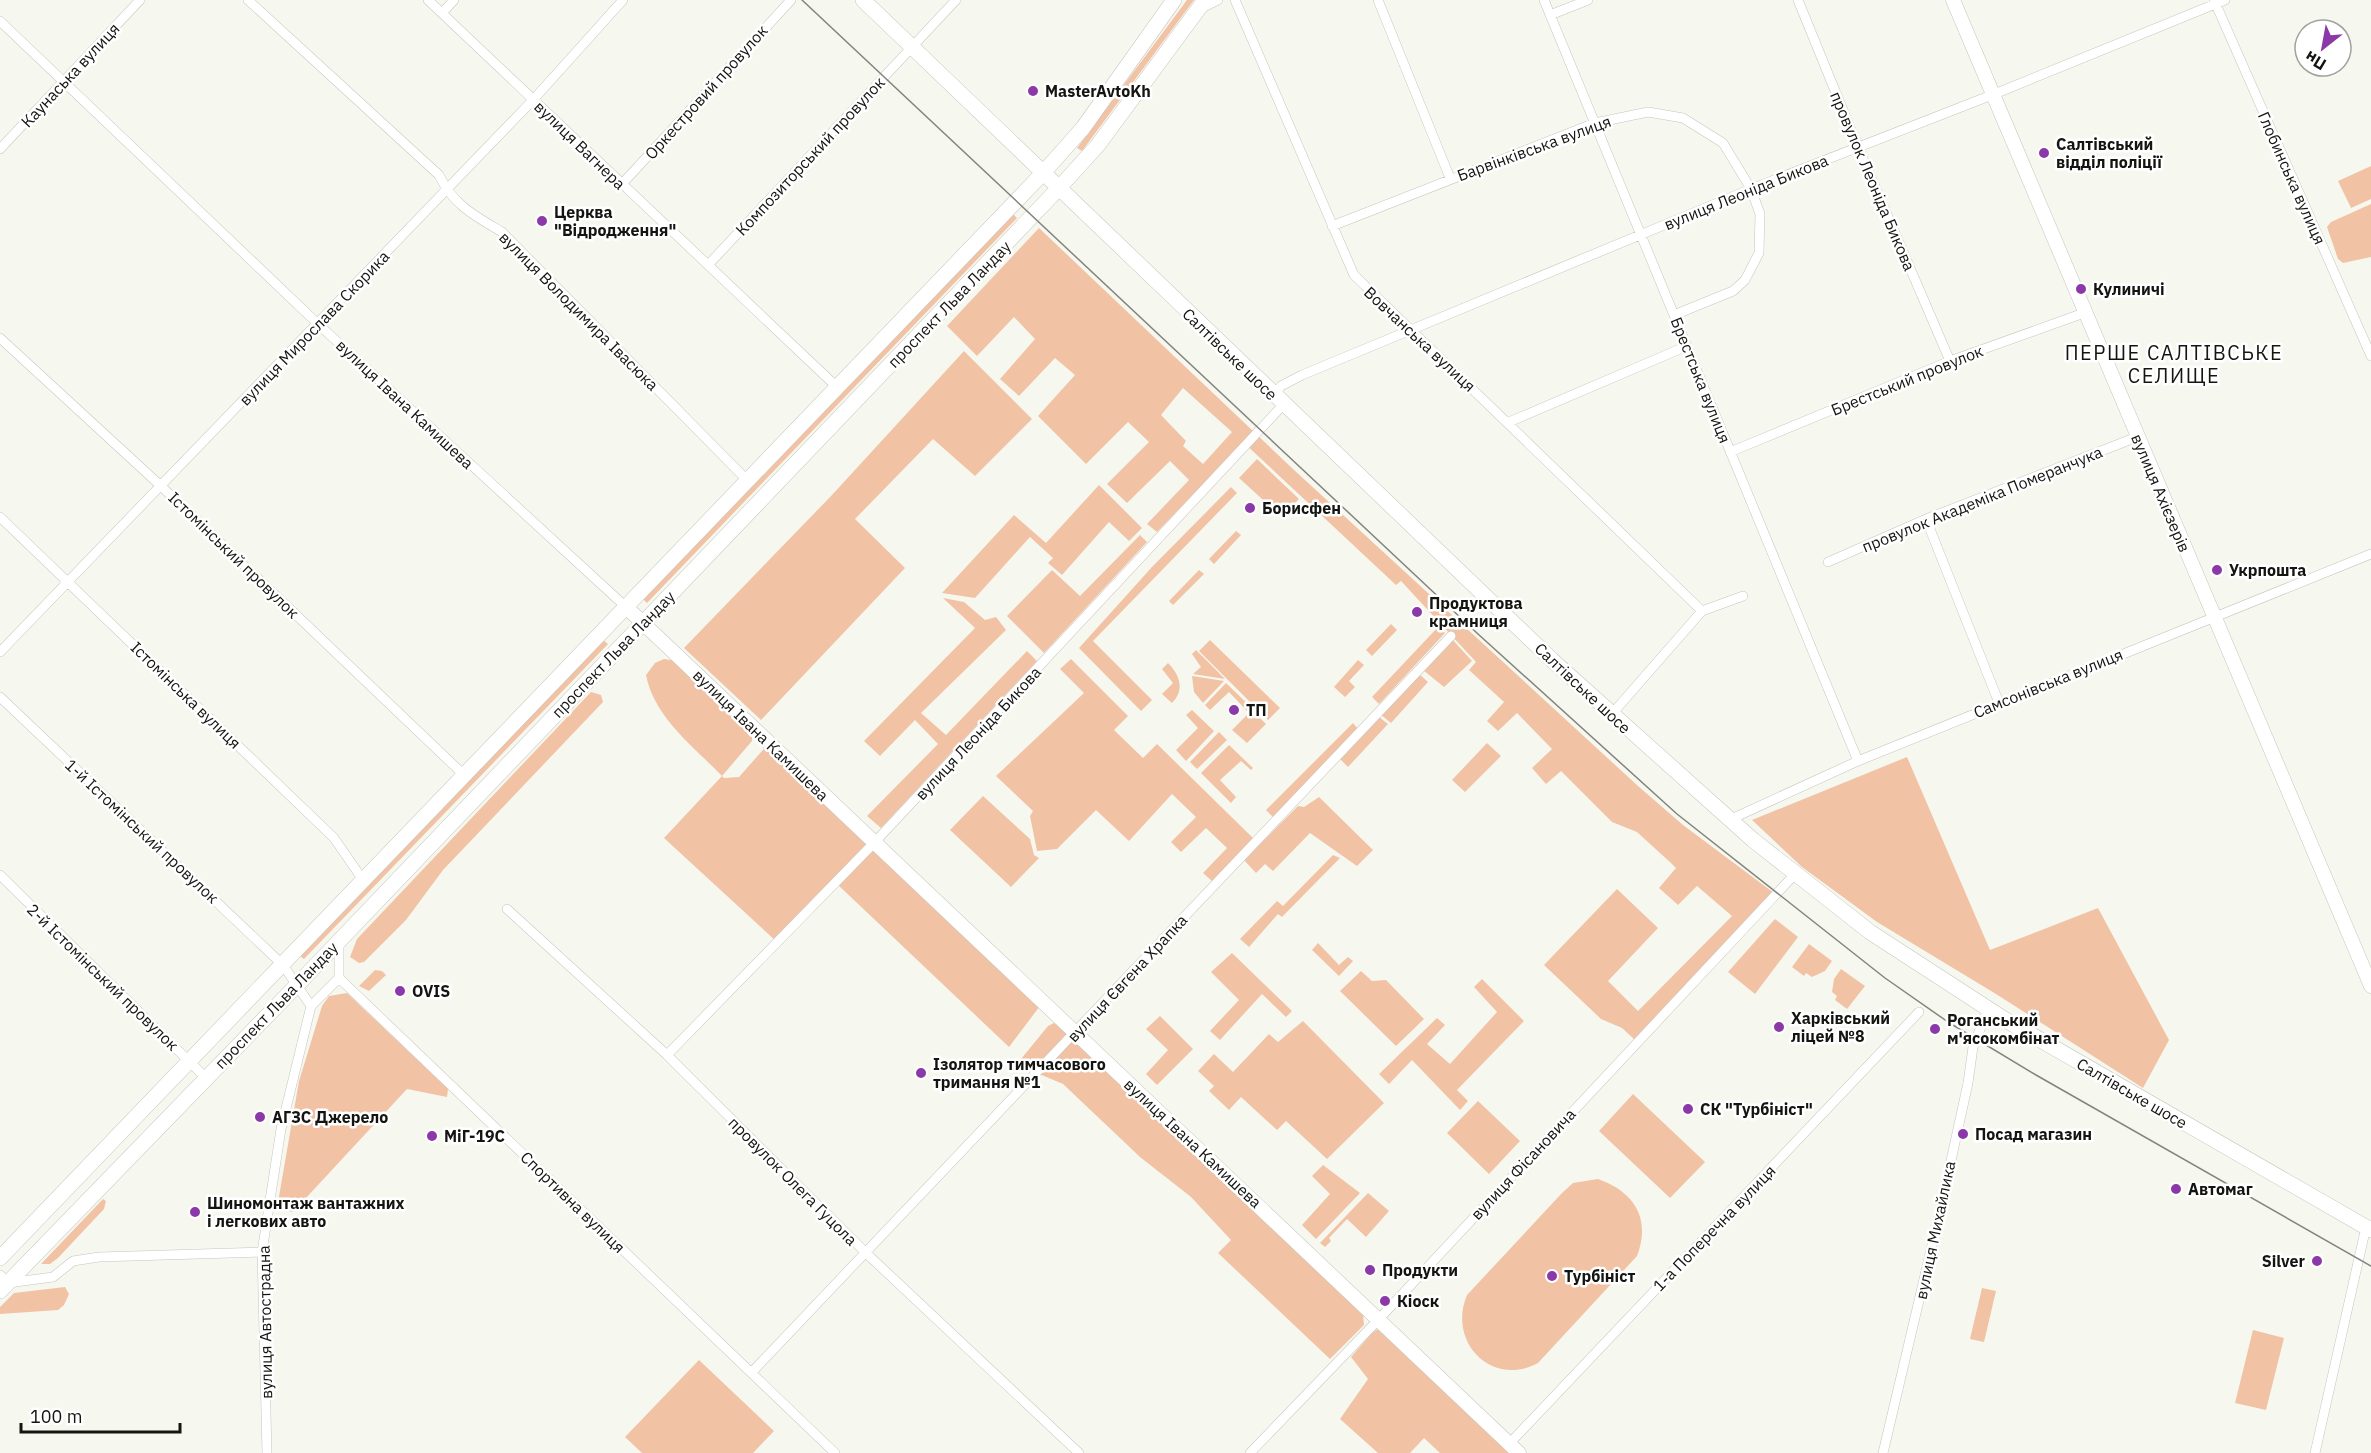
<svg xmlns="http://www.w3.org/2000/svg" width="2371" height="1453" font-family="'IBM Plex Sans',sans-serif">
<rect width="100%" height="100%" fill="#f6f8f0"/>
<path fill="#f2c2a4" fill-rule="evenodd" d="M1187,0H1194L1082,151L1077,148Z
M2371,166V199L2351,208L2338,181Z
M2371,204V257L2343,263L2338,259L2327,227L2331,222Z
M1013,214L1017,218L647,603L643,599Z
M1039,228L1293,469L1638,786L1683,825L1774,893L1635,1040L1622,1028L1601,1019L1544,965L1617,889L1658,928L1608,981L1638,1011L1732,916L1697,886L1678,905L1659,888L1676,868L1672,864L1637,832L1612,822L1561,771L1546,784L1532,768L1552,749L1517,713L1498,731L1487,721L1504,702L1469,670L1476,662L1401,581L1396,585L1243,442L1157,532L1147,524L1189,480L1170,461L1127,503L1107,484L1149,442L1128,422L1086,464L1038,416L1075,375L1055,358L1019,396L1000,379L1035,339L1014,317L977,356L947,326ZM1183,388L1232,432L1203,464L1183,446L1186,441L1161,415Z
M964,351L1032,419L975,476L933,439L855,519L905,568L761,720L684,648L832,495Z
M1257,459L1299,499L1282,517L1239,478Z
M1099,485L1142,528L1129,541L1109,522L1062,575L1048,563L1053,558L1030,537L975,598L942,593L1014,515L1046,543Z
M1231,487L1237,493L1093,641L1152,700L1141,711L1079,648L1152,567Z
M1236,531L1241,535L1214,564L1209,559Z
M1140,535L1147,542L1044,653L1007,616L1052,570L1080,596Z
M1199,570L1204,574L1173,605L1169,601Z
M943,598L964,602L985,620L996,617L1006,630L921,713L946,735L1027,651L1037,661L881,828L867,816L938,744L915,720L880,756L864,741L975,628Z
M1391,624L1397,630L1372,656L1366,650Z
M1438,627L1445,633L1379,704L1372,697Z
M1451,638L1472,661L1444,687L1423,670Z
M603,640L608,644L304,959L300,956Z
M1210,640L1280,708L1268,720L1199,651Z
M1196,650L1225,679L1193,674L1201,667L1192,654Z
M664,659L684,662L752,735V741L722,776L724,778L739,777L769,743L1043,1002L1009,1047L836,883L777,942L664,838L722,776C693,746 654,717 646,675L655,663Z
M1071,659L1128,716L1114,730L1143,758L1157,744L1254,839L1213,882L1203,873L1227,848L1206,828L1181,852L1171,842L1196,817L1172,794L1129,841L1096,810L1057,849L1037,851L1030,816L1033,811L996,776L1084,693L1060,669Z
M1358,660L1364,665L1349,681L1355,687L1345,697L1334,687Z
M1168,663C1180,675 1185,690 1172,703L1162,694L1173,683L1162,669Z
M1418,673L1428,682L1391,723L1380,714Z
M1192,676L1224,681L1203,703L1194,692Z
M1226,683L1252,708L1248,712L1229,692L1210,710L1205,705Z
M591,692L601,695L603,702L443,870L406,920L364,962L359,963L350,957L357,939Z
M1192,710L1214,731L1186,761L1176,750L1198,728L1186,715Z
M1252,710L1266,724L1247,743L1232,730Z
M1379,717L1388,724L1348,767L1339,758Z
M1353,723L1358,729L1273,817L1266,810Z
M1219,732L1227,740L1197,769L1190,762Z
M1487,743L1501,756L1465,792L1452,780Z
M1229,745L1253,768L1251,770L1241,761L1220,780L1236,797L1231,803L1201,773Z
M1907,757L1990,950L2098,908L2169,1040L2143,1088L1996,994L1877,922L1802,867L1752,820Z
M983,796L1030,839L1034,855L1039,858L1011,887L950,830Z
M1319,797L1373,850L1357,866L1310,833L1273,871L1265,864L1256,873L1244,860L1298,806L1304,807Z
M1333,855L1340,858L1282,917L1278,914L1249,947L1240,939L1277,901L1283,906Z
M1775,919L1798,937L1755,994L1728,972Z
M1318,943L1339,965L1348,957L1353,961L1339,976L1312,950Z
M1809,944L1832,961L1825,971L1812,977L1806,973L1804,976L1792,967Z
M1232,953L1292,1011L1286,1017L1262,994L1220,1040L1210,1031L1239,1000L1211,972Z
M1841,969L1865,986L1847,1009L1835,1000L1837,996L1832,992L1834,979Z
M375,970L382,971L386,975L369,991L359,986Z
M1361,971L1372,981L1386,980L1424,1019L1396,1046L1340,991Z
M1482,979L1524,1021L1457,1090L1468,1101L1460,1110L1412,1060L1389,1084L1379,1074L1437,1018L1445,1025L1427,1044L1450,1064L1497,1012L1474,987Z
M347,993L448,1089L447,1097L407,1089L293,1212L277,1208L299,1081L322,1006L329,996Z
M1160,1016L1193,1049L1157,1085L1146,1074L1168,1050L1146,1029Z
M1062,1019L1363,1314L1364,1325L1330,1359L1218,1253L1231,1240L1191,1197L1140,1157L1063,1084L1037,1073L1021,1059L1048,1026Z
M1303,1021L1384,1103L1327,1159L1286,1121L1277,1130L1241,1097L1229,1110L1209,1091L1214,1086L1198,1071L1214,1054L1233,1072L1269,1034L1278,1042Z
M1633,1094L1705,1162L1670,1198L1599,1131Z
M1478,1101L1520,1141L1489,1174L1447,1133Z
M1323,1165L1360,1193L1316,1239L1302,1225L1330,1194L1312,1176Z
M1598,1179C1635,1192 1651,1219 1637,1256L1538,1363C1492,1388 1447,1342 1467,1295L1562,1193L1573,1183Z
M1368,1193L1389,1211L1366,1237L1347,1219L1329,1238L1331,1241L1325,1247L1320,1243Z
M103,1199L106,1201L104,1209L58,1258L50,1264H41Z
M65,1287L69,1294L64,1305L58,1310L0,1314V1307L14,1293Z
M1982,1288L1996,1291L1984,1342L1970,1339Z
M1385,1324L1519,1453H1440L1424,1438L1410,1453H1378L1340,1419L1368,1379L1351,1357L1372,1333Z
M2253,1330L2284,1338L2266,1410L2235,1403Z
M699,1360L774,1431L753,1453H642L625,1437Z"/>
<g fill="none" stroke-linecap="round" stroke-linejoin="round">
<defs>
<path id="street" d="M248,0L439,175C453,205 475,216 502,232L748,481
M428,0L838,388
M1235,0L1354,275L1702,611
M1378,0L1450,178
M1544,0L1858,761
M1798,0L1858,147L1950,361
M2214,0L2371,356
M1202,8L1218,0
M442,13L454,0
M1550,15L1588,0
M0,21L318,324L627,608
M0,149L140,0
M622,184L791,0
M1332,226L1595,123L1648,112L1683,118L1723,143L1751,189L1760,214L1759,253L1745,280L1733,291L1674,315
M708,265L956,0
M0,338L162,487L465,776
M1273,396L1281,386L1302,375L1751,189L1992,95L2225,0
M1509,422L1687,346
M1730,452L1950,361L2084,313
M0,517L334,838L363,880
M1926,519L1999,703
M1828,562L1926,519L2137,437
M0,652L533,100L623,0
M0,697L283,965L311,1006L281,1129L262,1252L267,1453
M1611,715L1702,611L1743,596
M1729,820L1858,761L2371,554
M0,875L206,1078
M507,909L667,1055L866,1253L1079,1453
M339,942V978L835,1453
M311,1006L339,978
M667,1055L874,843L1283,405
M0,1275L8,1283L53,1277L73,1261L99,1257L262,1252
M752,1372L1451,636
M1509,1444L1919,1012
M1250,1453L1379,1319L1795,874
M1883,1453L1938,1220L1968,1083L1973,1047L1988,1009
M2315,1453L2366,1227"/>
<path id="secondary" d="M1953,0L2371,986
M627,608L1519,1453"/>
<path id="primary" d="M863,0L1552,660L1753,840L1870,932L2004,1019L2371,1230
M0,1258L1043,173L1083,128L1174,0
M0,1291L298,984L1059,188L1098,145L1205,0"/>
</defs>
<use href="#street" stroke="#c4c6be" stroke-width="10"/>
<use href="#secondary" stroke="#c4c6be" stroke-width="15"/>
<use href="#primary" stroke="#c4c6be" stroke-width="16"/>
<use href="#street" stroke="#fff" stroke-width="9"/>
<use href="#secondary" stroke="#fff" stroke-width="14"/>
<use href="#primary" stroke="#fff" stroke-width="15"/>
<path stroke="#83847e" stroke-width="1.5" d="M802,0L1478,634L1677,814L1885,978L1948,1022L2036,1075L2371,1266"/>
</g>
<g fill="#8b39a8" stroke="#fff" stroke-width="2">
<circle cx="1033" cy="91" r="6"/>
<circle cx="2044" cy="153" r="6"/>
<circle cx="542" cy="221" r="6"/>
<circle cx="2081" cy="289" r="6"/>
<circle cx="1250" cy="508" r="6"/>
<circle cx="2217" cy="570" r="6"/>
<circle cx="1417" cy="612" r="6"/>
<circle cx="1234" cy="710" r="6"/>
<circle cx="400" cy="991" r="6"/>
<circle cx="1779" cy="1027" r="6"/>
<circle cx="1935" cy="1029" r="6"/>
<circle cx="921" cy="1073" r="6"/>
<circle cx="1688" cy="1109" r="6"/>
<circle cx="260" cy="1117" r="6"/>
<circle cx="1963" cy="1134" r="6"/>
<circle cx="432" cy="1136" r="6"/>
<circle cx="2176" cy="1189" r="6"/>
<circle cx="195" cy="1212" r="6"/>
<circle cx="2317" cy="1261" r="6"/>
<circle cx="1370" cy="1270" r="6"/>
<circle cx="1552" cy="1276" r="6"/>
<circle cx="1385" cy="1301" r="6"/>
</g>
<g text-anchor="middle" stroke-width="5" stroke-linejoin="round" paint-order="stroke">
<g font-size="16" fill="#141411" stroke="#fff">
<text transform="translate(70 75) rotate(-47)" y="6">Каунаська вулиця</text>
<text transform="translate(706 92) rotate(-48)" y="6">Оркестровий провулок</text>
<text transform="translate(580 145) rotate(44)" y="6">вулиця Вагнера</text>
<text transform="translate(1534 148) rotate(-20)" y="6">Барвінківська вулиця</text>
<text transform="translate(810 156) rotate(-47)" y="6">Композиторський провулок</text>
<text transform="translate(2292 178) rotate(66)" y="6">Глобинська вулиця</text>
<text transform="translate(1873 181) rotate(67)" y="6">провулок Леоніда Бикова</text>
<text transform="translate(1746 192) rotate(-22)" y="6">вулиця Леоніда Бикова</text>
<text transform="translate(949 304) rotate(-46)" y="6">проспект Льва Ландау</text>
<text transform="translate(579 311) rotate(45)" y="6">вулиця Володимира Івасюка</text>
<text transform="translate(314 328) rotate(-46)" y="6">вулиця Мирослава Скорика</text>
<text transform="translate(1420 339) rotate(43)" y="6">Вовчанська вулиця</text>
<text transform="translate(1230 354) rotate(44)" y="6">Салтівське шосе</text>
<text transform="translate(1701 380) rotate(68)" y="6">Брестська вулиця</text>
<text transform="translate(1907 380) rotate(-22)" y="6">Брестський провулок</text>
<text transform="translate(405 404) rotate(43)" y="6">вулиця Івана Камишева</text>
<text transform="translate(2161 493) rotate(67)" y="6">вулиця Ахієзерів</text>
<text transform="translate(1982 499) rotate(-22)" y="6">провулок Академіка Померанчука</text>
<text transform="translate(234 555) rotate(44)" y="6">Істомінський провулок</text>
<text transform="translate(613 654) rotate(-46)" y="6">проспект Льва Ландау</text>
<text transform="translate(2048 683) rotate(-22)" y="6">Самсонівська вулиця</text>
<text transform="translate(1583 688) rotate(43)" y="6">Салтівське шосе</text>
<text transform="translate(186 695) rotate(44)" y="6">Істомінська вулиця</text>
<text transform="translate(978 733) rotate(-47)" y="6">вулиця Леоніда Бикова</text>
<text transform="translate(761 735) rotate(44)" y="6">вулиця Івана Камишева</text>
<text transform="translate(142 831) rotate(43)" y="6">1-й Істомінський провулок</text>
<text transform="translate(103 977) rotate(44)" y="6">2-й Істомінський провулок</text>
<text transform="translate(1127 978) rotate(-47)" y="6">вулиця Євгена Храпка</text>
<text transform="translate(276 1005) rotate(-46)" y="6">проспект Льва Ландау</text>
<text transform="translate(2132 1093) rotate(30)" y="6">Салтівське шосе</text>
<text transform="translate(1193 1143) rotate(43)" y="6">вулиця Івана Камишева</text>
<text transform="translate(1523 1164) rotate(-47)" y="6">вулиця Фісановича</text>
<text transform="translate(793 1181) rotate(45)" y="6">провулок Олега Гуцола</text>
<text transform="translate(573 1202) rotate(44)" y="6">Спортивна вулиця</text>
<text transform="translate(1714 1228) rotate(-46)" y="6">1-а Поперечна вулиця</text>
<text transform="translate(1935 1230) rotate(-78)" y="6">вулиця Михайлика</text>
<text transform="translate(265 1322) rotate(-91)" y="6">вулиця Автострадна</text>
</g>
<g font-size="16" font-weight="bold" fill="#141411" stroke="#fff" text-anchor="start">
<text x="1045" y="97">MasterAvtoKh</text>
<text x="2056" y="150">Салтівський<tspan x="2056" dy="18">відділ поліції</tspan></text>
<text x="554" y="218">Церква<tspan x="554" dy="18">"Відродження"</tspan></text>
<text x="2093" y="295">Кулиничі</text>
<text x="1262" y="514">Борисфен</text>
<text x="2229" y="576">Укрпошта</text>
<text x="1429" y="609">Продуктова<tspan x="1429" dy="18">крамниця</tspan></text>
<text x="1246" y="716">ТП</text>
<text x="412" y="997">OVIS</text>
<text x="1791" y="1024">Харківський<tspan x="1791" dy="18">ліцей №8</tspan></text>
<text x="1947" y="1026">Роганський<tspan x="1947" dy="18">м'ясокомбінат</tspan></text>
<text x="933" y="1070">Ізолятор тимчасового<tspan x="933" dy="18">тримання №1</tspan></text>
<text x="1700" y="1115">СК "Турбініст"</text>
<text x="272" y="1123">АГЗС Джерело</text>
<text x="1975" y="1140">Посад магазин</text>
<text x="444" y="1142">МіГ-19С</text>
<text x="2188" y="1195">Автомаг</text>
<text x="207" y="1209">Шиномонтаж вантажних<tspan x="207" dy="18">і легкових авто</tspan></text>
<text x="2305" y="1267" text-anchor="end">Silver</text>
<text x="1382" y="1276">Продукти</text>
<text x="1564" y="1282">Турбініст</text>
<text x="1397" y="1307">Кіоск</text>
</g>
<g font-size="20" letter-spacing="1.5" fill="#141411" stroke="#fff">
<text x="2174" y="360">ПЕРШЕ САЛТІВСЬКЕ<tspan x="2174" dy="23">СЕЛИЩЕ</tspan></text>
</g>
</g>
<g transform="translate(2323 48) rotate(211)"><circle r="28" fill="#ffffff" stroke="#a1a1a0" stroke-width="1.5"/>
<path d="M0-4.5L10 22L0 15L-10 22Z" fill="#8b39a8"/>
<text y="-9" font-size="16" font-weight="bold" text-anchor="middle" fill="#141411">Пн</text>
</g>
<path d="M21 1423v9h159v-9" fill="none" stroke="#141411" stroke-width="3"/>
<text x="30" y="1423" font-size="18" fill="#141411" stroke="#ffffff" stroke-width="4.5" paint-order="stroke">100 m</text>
</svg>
